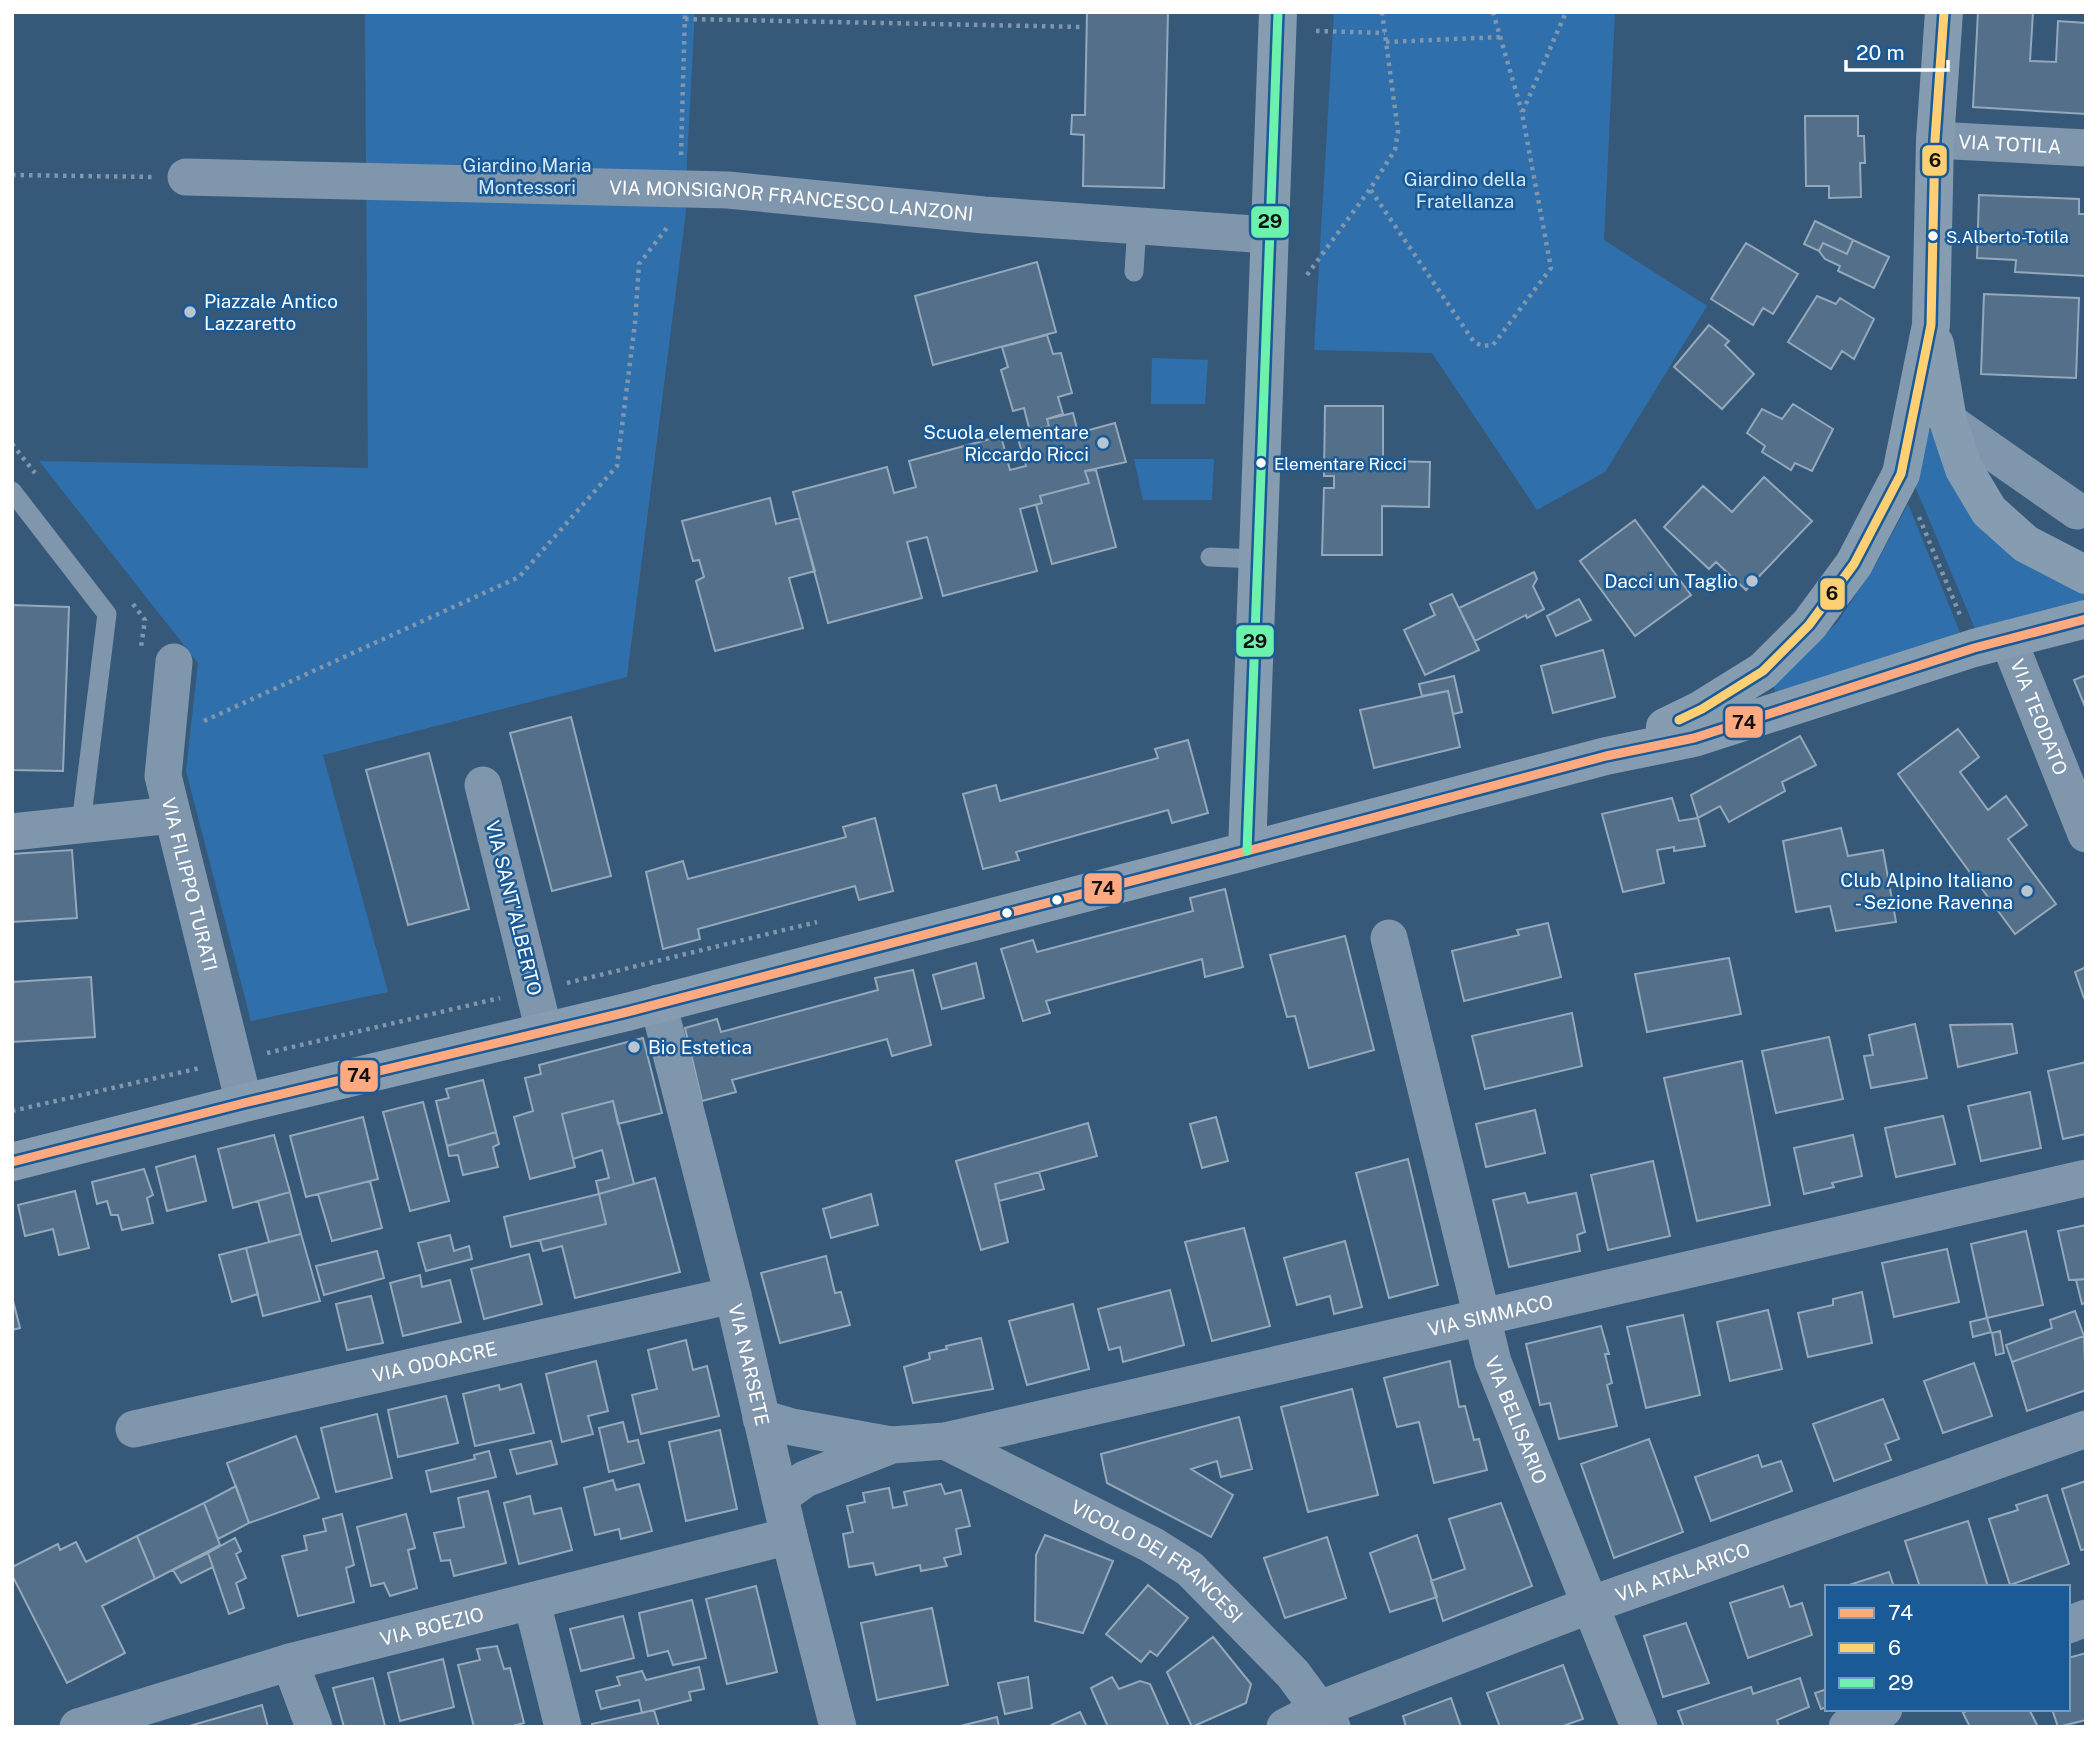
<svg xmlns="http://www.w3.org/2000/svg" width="2098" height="1739" font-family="'Public Sans',sans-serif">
<rect width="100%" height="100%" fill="#36597a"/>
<path fill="#2f70ac" d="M365,12H695L687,159L686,211L627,677L323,755L388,992L251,1021L186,771L198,663L39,461L368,468Z
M1334,12H1615L1604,240L1707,306L1605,472L1537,510L1432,353L1314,350Z
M1152,358L1208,360L1205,404H1151Z
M1930,430L1936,434L2086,587V604L1976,631L1915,486L1926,435Z
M1134,459H1214L1212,500H1143Z
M1908,504L1961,635L1775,692L1773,681L1838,622L1877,562Z"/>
<path fill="#536f89" stroke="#94a8ba" stroke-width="2" d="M1087,12H1168L1164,188L1083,186L1084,135L1071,134L1072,115H1085Z
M1978,12H2033L2030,61L2056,62L2058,21L2086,23V114L1973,107Z
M1805,116H1858V136H1864L1865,163H1860L1861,197L1829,198V186H1806Z
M1979,195L2079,199V214H2086V276L2015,272L2016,260L1977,258Z
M1815,221L1853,240L1847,254L1823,243L1819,251L1804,244Z
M1853,240L1889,257L1874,288L1838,271L1840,266L1825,259L1819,251L1823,243L1847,254Z
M1746,243L1798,274L1773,314L1763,308L1753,325L1711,299Z
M1037,262L1056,332L933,365L915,296Z
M1984,294L2079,298L2076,378L1981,374Z
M1817,296L1836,304L1840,298L1874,319L1854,359L1842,351L1831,369L1788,342Z
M1709,325L1729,341L1725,345L1754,374L1722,409L1674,367Z
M1047,335L1053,354L1061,353L1072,393L1058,397L1063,414L1047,419L1049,426L1030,432L1024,408L1013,411L1001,370L1008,367L1002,347Z
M1793,404L1833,429L1812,471L1795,463L1791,470L1762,452L1765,446L1747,433L1762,409L1782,419Z
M1325,406H1383V461L1430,462L1429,507L1382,506V555H1322L1324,488H1334V476H1324Z
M1073,413L1078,433L1115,423L1126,462L1085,471L1089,483L1040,496L1042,503L1020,509L1037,571L943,596L927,537L907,542L922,598L828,623L793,492L887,467L894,493L916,487L909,461L1001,436L1010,470L1026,466L1017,435L1049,426L1047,419Z
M1096,470L1116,547L1052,564L1036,505L1042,503L1040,496L1089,483L1085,471Z
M1764,477L1812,521L1746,590L1716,562L1709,569L1664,527L1703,486L1732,512Z
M770,498L776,524L800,518L815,571L789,578L803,628L715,651L696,581L704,577L699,560L693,561L682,521Z
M1635,520L1691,595L1635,636L1580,561Z
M1534,572L1537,579L1533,586L1544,609L1527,618L1526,615L1475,641L1459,608Z
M1452,594L1479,650L1425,675L1404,630L1435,615L1430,604Z
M1579,599L1591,620L1556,636L1547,616Z
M12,605L69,607L63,771L12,770Z
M1603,650L1615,697L1553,713L1541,666Z
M2086,675V709L2074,680Z
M1454,676L1462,712L1453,714L1448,691L1422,696L1419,684Z
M1448,691L1460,747L1374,768L1360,710Z
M571,717L611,876L552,891L510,733Z
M1958,729L1979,757L1960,772L1988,810L2006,796L2027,825L2008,839L2056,904L2015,934L1898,774Z
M1800,736L1816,765L1782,782L1785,791L1729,822L1720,806L1698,818L1691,795Z
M1188,740L1208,813L1172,823L1168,810L1016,852L1019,860L983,869L963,794L996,785L1000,801L1158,758L1155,749Z
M429,753L469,909L408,925L366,770Z
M1672,798L1679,821L1698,818L1705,846L1674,851V847L1657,850L1664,883L1623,892L1602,814Z
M875,818L893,891L859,900L855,886L698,929L700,939L663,949L646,872L683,861L688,879L846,837L843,827Z
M1841,828L1848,856L1883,850L1896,922L1836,931L1830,906L1796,912L1783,841Z
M72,850L77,918L12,922V854Z
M1225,889L1243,967L1205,977L1202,959L1046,1001L1050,1013L1023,1021L1001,949L1033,940L1037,952L1193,911L1190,898Z
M1548,923L1561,977L1464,1001L1452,951L1519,935L1517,930Z
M1345,936L1374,1050L1309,1068L1295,1016L1287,1017L1270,955Z
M1729,958L1741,1014L1647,1032L1635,974Z
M976,963L984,998L942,1009L933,975Z
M2086,967V998H2084L2075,972Z
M913,970L931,1045L892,1056L887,1039L732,1080L736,1092L702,1101L685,1028L717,1019L721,1032L878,990L875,978Z
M91,977L95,1037L12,1042V982Z
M1572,1013L1582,1066L1485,1089L1472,1036Z
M1915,1024L1927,1078L1871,1088L1864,1056L1873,1055L1869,1035Z
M2012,1024L2017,1053L1958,1067L1950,1025Z
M1829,1037L1843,1099L1776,1113L1762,1051Z
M643,1038L662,1113L618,1124L613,1101L562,1114L575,1167L530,1179L514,1117L533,1111L525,1078L541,1074L539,1065Z
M1742,1061L1770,1205L1697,1221L1664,1078Z
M2086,1062V1134L2063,1139L2048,1071Z
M483,1080L496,1132L447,1146L436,1101L449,1098L446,1089Z
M2030,1092L2041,1148L1981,1161L1968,1106Z
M613,1101L634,1184L599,1194L596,1181L609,1178L602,1150L573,1159L562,1114Z
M423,1102L449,1201L410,1211L383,1112Z
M1535,1110L1545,1153L1486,1167L1476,1124Z
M1943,1116L1955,1164L1896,1177L1885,1128Z
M363,1117L378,1179L306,1197L290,1136Z
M1216,1117L1228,1161L1202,1168L1190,1124Z
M1088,1123L1097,1156L995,1184L1008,1242L981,1250L956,1161Z
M496,1132L499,1144L493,1147L498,1167L463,1175L458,1155L449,1156L447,1146Z
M274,1135L290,1192L233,1208L218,1149Z
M1853,1135L1862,1176L1832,1183L1834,1187L1804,1194L1794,1148Z
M195,1156L206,1201L167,1211L156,1167Z
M1408,1159L1438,1285L1389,1298L1356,1173Z
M1653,1161L1670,1236L1608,1250L1591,1175Z
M144,1169L153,1195L147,1198L153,1223L122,1230L118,1215H111L107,1201L97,1204L92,1182Z
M1039,1172L1044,1189L999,1201L995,1184Z
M655,1178L680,1272L575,1298L562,1246L543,1251L540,1240L606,1224L599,1194Z
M370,1181L382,1228L332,1241L318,1194Z
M75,1191L89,1248L59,1255L53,1229L25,1236L18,1205Z
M290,1192L301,1234L269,1242L258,1201Z
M1525,1193L1528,1203L1576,1193L1585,1232L1577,1235L1580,1251L1509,1267L1493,1200Z
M599,1194L606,1224L511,1247L504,1217Z
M871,1194L878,1225L831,1238L823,1209Z
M2086,1225V1279L2069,1280L2058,1231Z
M1244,1228L1270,1326L1212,1341L1185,1242Z
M2026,1231L2043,1305L1987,1318L1971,1244Z
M301,1234L320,1301L263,1316L246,1248Z
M450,1235L454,1251L469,1246L472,1259L426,1271L418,1243Z
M1345,1241L1362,1307L1334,1314L1330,1296L1297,1305L1284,1258Z
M246,1248L258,1294L232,1302L219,1255Z
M1947,1249L1959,1302L1894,1317L1882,1263Z
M377,1251L384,1278L324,1295L316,1266Z
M529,1254L542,1304L484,1319L471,1269Z
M826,1256L835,1293L841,1292L850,1325L780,1343L761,1273Z
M420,1275L422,1287L450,1280L461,1322L403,1336L390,1283Z
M2086,1279V1303L2082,1304L2076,1280Z
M1170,1290L1184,1345L1123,1362L1120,1347L1109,1350L1098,1309Z
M1862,1292L1872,1343L1808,1357L1798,1313L1833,1305V1299Z
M371,1296L383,1343L347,1350L336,1304Z
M12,1297L20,1328L12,1330Z
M1073,1304L1089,1369L1027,1385L1009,1321Z
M1768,1310L1782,1369L1730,1381L1717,1322Z
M2075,1311L2084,1336L2012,1362L2006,1345L2052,1328L2050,1320Z
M1683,1315L1700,1395L1646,1408L1627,1327Z
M1987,1318L1991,1332L1973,1337L1970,1322Z
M1601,1326L1609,1354H1605L1612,1383L1607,1385L1617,1426L1559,1439L1550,1403L1540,1405L1526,1344Z
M2000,1331L2004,1353L1996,1355L1992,1333Z
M2084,1336L2086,1390L2027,1411L2012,1362Z
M981,1338L993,1389L913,1403L904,1367L930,1359L929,1353L947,1349L946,1346Z
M686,1340L693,1370L707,1366L719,1416L641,1434L632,1395L657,1389L648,1350Z
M596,1361L608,1411L588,1416L593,1434L562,1442L546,1374Z
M1450,1361L1459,1407L1465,1406L1474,1440L1479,1439L1487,1470L1434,1483L1419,1422L1397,1427L1384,1378Z
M1974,1363L1992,1416L1943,1433L1924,1381Z
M521,1384L534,1433L475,1446L463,1394L499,1385L500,1390Z
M1352,1389L1378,1495L1308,1512L1281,1407Z
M446,1396L458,1443L398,1457L388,1410Z
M1883,1399L1899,1439L1885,1444L1891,1460L1834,1481L1813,1424Z
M377,1414L392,1478L336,1492L321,1428Z
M1239,1417L1252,1469L1221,1477L1217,1461L1191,1469L1233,1495L1211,1537L1107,1483L1101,1454Z
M623,1422L628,1442L638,1440L644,1463L609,1472L599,1428Z
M720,1430L737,1509L686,1521L669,1442Z
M296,1436L319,1498L249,1523L227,1463Z
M1649,1439L1683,1532L1614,1558L1581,1464Z
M551,1441L557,1464L517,1474L510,1450Z
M489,1451L496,1477L431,1492L426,1471L475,1459L474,1455Z
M1758,1455L1762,1467L1781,1461L1792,1491L1711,1521L1695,1477Z
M613,1480L616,1490L639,1484L652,1531L621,1539L619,1529L595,1535L584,1488Z
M2086,1481V1549L2081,1550L2062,1489Z
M941,1484L945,1494L961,1490L970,1526L956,1529L961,1554L944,1558L947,1566L921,1571L920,1565L876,1575L873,1563L849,1567L843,1534L853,1532L847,1506L865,1502L863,1493L889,1488L893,1508L907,1505L904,1492Z
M236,1486L249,1523L218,1539L204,1503Z
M488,1491L506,1563L454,1576L450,1560L441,1561L434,1533L464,1527L458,1498Z
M2047,1495L2069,1564L2010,1585L1989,1519L2018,1510L2016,1505Z
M530,1496L534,1514L561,1508L572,1550L519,1564L504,1503Z
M204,1503L220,1545L155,1579L137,1536Z
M1501,1503L1532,1586L1443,1621L1431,1581L1465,1569L1449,1519Z
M342,1514L354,1565L346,1568L354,1602L298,1616L282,1556L307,1550L304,1536L326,1531L323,1519Z
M406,1514L415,1548L408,1550L417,1588L390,1596L384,1583L371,1586L357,1527Z
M1968,1521L1988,1587H1920L1905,1541Z
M1045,1535L1113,1561L1083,1633L1035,1621L1036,1555Z
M1417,1535L1437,1597L1390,1612L1370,1553Z
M137,1536L155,1579L102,1606L125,1653L67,1683L12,1575V1567L58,1544L60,1550L76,1542L86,1562Z
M1327,1537L1346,1598L1285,1618L1264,1558Z
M235,1538L241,1551L236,1554L246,1578L236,1583L244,1608L229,1614L208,1553Z
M208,1553L213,1567L181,1583L173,1570Z
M1889,1572L1894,1587H1843Z
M1148,1585L1188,1618L1157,1656L1150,1651L1141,1662L1106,1634Z
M756,1586L777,1672L727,1684L706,1599Z
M1783,1586L1790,1607L1802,1603L1812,1635L1748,1658L1730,1603Z
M692,1600L706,1658L673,1665L668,1651L648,1656L639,1613Z
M932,1608L948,1685L877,1700L861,1623Z
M623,1616L634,1658L581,1671L570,1629Z
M1686,1623L1709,1683L1663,1697L1644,1636Z
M1213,1637L1251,1684L1246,1703L1192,1727L1167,1672Z
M497,1646L504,1669L510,1668L524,1723L509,1727H474L458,1665L480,1660L477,1649Z
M2086,1653V1720L2058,1727L2052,1709H2068V1658Z
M443,1659L454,1707L400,1721L388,1673Z
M1563,1665L1583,1719L1560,1727H1500L1487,1693Z
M699,1667L704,1689L689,1692L691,1700L642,1713L639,1700L601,1709L596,1691L620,1685L617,1677L642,1671L646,1680Z
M1028,1677L1032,1708L1005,1714L998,1683Z
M1112,1677L1119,1689L1140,1681L1150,1684L1169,1727H1108L1091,1688Z
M373,1678L385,1726L344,1727L333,1688Z
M1800,1678L1809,1707L1777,1720L1779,1727H1684L1678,1711L1751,1687L1753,1694Z
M1827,1689V1707L1821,1709L1815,1693Z
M1451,1698L1461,1727H1406L1403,1716Z
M262,1705L268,1727H186Z
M1970,1709H2029L2038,1727H1970L1963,1713Z
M654,1710L659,1727H592V1724Z
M1080,1712L1087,1727H1047Z
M997,1717L999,1727H956Z"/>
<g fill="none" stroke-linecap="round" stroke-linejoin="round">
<path stroke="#8096ad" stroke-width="4.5" stroke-dasharray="3.5 5" stroke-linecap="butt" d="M1382,12L1398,131L1395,150L1370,189L1474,342L1482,346L1493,345L1551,268L1522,113L1566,12
M1493,12L1522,112
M685,19L1082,27
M1316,31L1385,33
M1386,42L1500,37
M681,155L685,12
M12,175L153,177
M1307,275L1370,189
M12,444L35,473
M1919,517L1960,615
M133,604L145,620L141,647
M204,721L519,577L617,466L635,323L639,264L669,225
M567,983L817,922
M267,1053L500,998
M12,1111L200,1068"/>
<path stroke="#8096ad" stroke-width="19" d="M1134,272L1137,226
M12,491L107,614L81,824
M1210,557L1257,559"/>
<g stroke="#8096ad" stroke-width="37">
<path id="s1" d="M1935,140L2086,148"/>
<path id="s2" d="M186,177L728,190L984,215L1268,235"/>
<path d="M1948,421L2077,511"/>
<path id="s3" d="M2008,639L2086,834"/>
<path id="s4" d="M174,662L163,776L244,1103"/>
<path d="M483,785L544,1031"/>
<path d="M12,832L172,815"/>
<path id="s5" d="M1389,938L1493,1362L1639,1727"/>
<path id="s6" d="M658,1003L733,1295L789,1536L838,1727"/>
<path d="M761,1418L792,1427L891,1445"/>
<path id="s7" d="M134,1429L733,1295"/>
<path id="s8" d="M945,1441L1152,1545L1190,1569L1293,1674L1332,1727"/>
<path id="s9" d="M780,1497L805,1479L892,1445L945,1441L2086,1178"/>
<path d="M532,1602L563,1727"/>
<path d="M2068,1625L2086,1618"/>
<path d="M290,1662L314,1727"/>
<path id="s10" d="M78,1727L290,1662L789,1536"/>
<path id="s11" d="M1285,1727L1320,1709L1590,1605L2086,1429"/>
<path d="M1847,1727L1884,1709"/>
</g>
<path stroke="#869cb1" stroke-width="38" d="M1935,344L1948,421L1964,469L1989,511L2026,544L2086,575
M1665,727L1702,709L1763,671L1809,625L1854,564L1901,474L1931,325L1935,140L1944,12
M1247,851L1278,12
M12,1162L244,1103L627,1012L1247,851L1606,756L1694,738L1974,648L2086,619"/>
<defs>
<path id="bus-1" d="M12,1162L244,1103L627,1012L1247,851L1606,756L1694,738L1974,648L2086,619"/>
<path id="bus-2" d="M1679,720L1702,709L1763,671L1809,625L1854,564L1901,474L1931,325L1935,140L1944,12"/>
<path id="bus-3" d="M1247,851L1278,12"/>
</defs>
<use href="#bus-1" stroke="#1a5a96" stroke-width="14"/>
<use href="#bus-2" stroke="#1a5a96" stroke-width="14"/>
<use href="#bus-3" stroke="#1a5a96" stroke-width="14"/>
<use href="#bus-1" stroke="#ffa980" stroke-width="9"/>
<use href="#bus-2" stroke="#fed073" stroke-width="9"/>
<use href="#bus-3" stroke="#6df2ae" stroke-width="9"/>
</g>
<g fill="#fff" stroke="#1a5a96" stroke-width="2.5">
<circle cx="1933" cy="236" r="6"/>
<circle cx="1261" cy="463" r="6"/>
<circle cx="1057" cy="900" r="6"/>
<circle cx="1007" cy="913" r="6"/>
</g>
<g fill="#b9c5d0" stroke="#1a5a96" stroke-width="2.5">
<circle cx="190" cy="312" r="7"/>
<circle cx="1103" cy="443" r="7"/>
<circle cx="1752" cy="581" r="7"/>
<circle cx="2027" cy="891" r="7"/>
<circle cx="634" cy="1047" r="7"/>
</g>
<g text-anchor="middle" stroke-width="5" stroke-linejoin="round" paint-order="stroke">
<g font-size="17" fill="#fff" stroke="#1a5a96" text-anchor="start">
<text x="1946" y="243">S.Alberto-Totila</text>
<text x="1274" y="470">Elementare Ricci</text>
</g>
<g font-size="19" fill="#fff" stroke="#1a5a96">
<text dy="7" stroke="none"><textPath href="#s1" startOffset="75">VIA TOTILA</textPath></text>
<text dy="7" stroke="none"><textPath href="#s2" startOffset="606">VIA MONSIGNOR FRANCESCO LANZONI</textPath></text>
<text dy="7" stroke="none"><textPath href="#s3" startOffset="84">VIA TEODATO</textPath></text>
<text dy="7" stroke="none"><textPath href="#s4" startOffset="226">VIA FILIPPO TURATI</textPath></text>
<text transform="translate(514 908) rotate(76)" y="7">VIA SANT'ALBERTO</text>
<text dy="7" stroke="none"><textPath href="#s9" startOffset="737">VIA SIMMACO</textPath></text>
<text dy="7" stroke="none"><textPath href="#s7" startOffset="308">VIA ODOACRE</textPath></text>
<text dy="7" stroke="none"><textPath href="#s6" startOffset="373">VIA NARSETE</textPath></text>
<text dy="7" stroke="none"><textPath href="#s5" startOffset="499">VIA BELISARIO</textPath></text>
<text dy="7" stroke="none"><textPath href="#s8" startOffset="245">VICOLO DEI FRANCESI</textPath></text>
<text dy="7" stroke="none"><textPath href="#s11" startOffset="427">VIA ATALARICO</textPath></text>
<text dy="7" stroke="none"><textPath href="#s10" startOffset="368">VIA BOEZIO</textPath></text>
</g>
<g font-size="19" fill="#d3e9fb" stroke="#1a5a96">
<text x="527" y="172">Giardino Maria<tspan x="527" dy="22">Montessori</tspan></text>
<text x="1465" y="186">Giardino della<tspan x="1465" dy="22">Fratellanza</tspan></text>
</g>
<g font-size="19" fill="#fff" stroke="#1a5a96" text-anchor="end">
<text x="204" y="308" text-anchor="start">Piazzale Antico<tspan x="204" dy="22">Lazzaretto</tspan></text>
<text x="1089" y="439">Scuola elementare<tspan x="1089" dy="22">Riccardo Ricci</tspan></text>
<text x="1738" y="588">Dacci un Taglio</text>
<text x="2013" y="887">Club Alpino Italiano<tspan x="2013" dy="22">- Sezione Ravenna</tspan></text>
<text x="648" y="1054" text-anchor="start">Bio Estetica</text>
</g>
</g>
<g stroke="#1a5a96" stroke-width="2.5">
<rect x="1921" y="144" width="27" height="33" rx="7" fill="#fed073"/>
<rect x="1250" y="205" width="40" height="34" rx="7" fill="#6df2ae"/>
<rect x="1819" y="577" width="27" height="34" rx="7" fill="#fed073"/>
<rect x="1235" y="624" width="40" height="34" rx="7" fill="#6df2ae"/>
<rect x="1724" y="705" width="40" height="34" rx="7" fill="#ffa980"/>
<rect x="1083" y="872" width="40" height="33" rx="7" fill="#ffa980"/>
<rect x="339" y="1059" width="40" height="34" rx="7" fill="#ffa980"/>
</g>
<g font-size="19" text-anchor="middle" font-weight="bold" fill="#111">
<text x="1935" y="167">6</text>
<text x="1270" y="228">29</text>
<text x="1832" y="600">6</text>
<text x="1255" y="648">29</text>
<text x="1744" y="729">74</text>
<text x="1103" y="895">74</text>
<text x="359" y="1082">74</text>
</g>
<rect width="2098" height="1739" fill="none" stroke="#ffffff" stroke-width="28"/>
<rect x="1825" y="1585" width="245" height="126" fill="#1a5a96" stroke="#769cc0" stroke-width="2"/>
<rect x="1839" y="1608" width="35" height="10" fill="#ffa980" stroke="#769cc0" stroke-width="2"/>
<text x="1888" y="1620" font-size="21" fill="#ffffff">74</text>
<rect x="1839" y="1643" width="35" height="10" fill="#fed073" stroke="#769cc0" stroke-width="2"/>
<text x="1888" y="1655" font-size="21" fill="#ffffff">6</text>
<rect x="1839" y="1678" width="35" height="10" fill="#6df2ae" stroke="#769cc0" stroke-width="2"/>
<text x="1888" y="1690" font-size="21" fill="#ffffff">29</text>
<path d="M1846 60v10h102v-10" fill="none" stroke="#ffffff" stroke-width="3.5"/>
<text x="1856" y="60" font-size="21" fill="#ffffff" stroke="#1a5a96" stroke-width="5" paint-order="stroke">20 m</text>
</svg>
